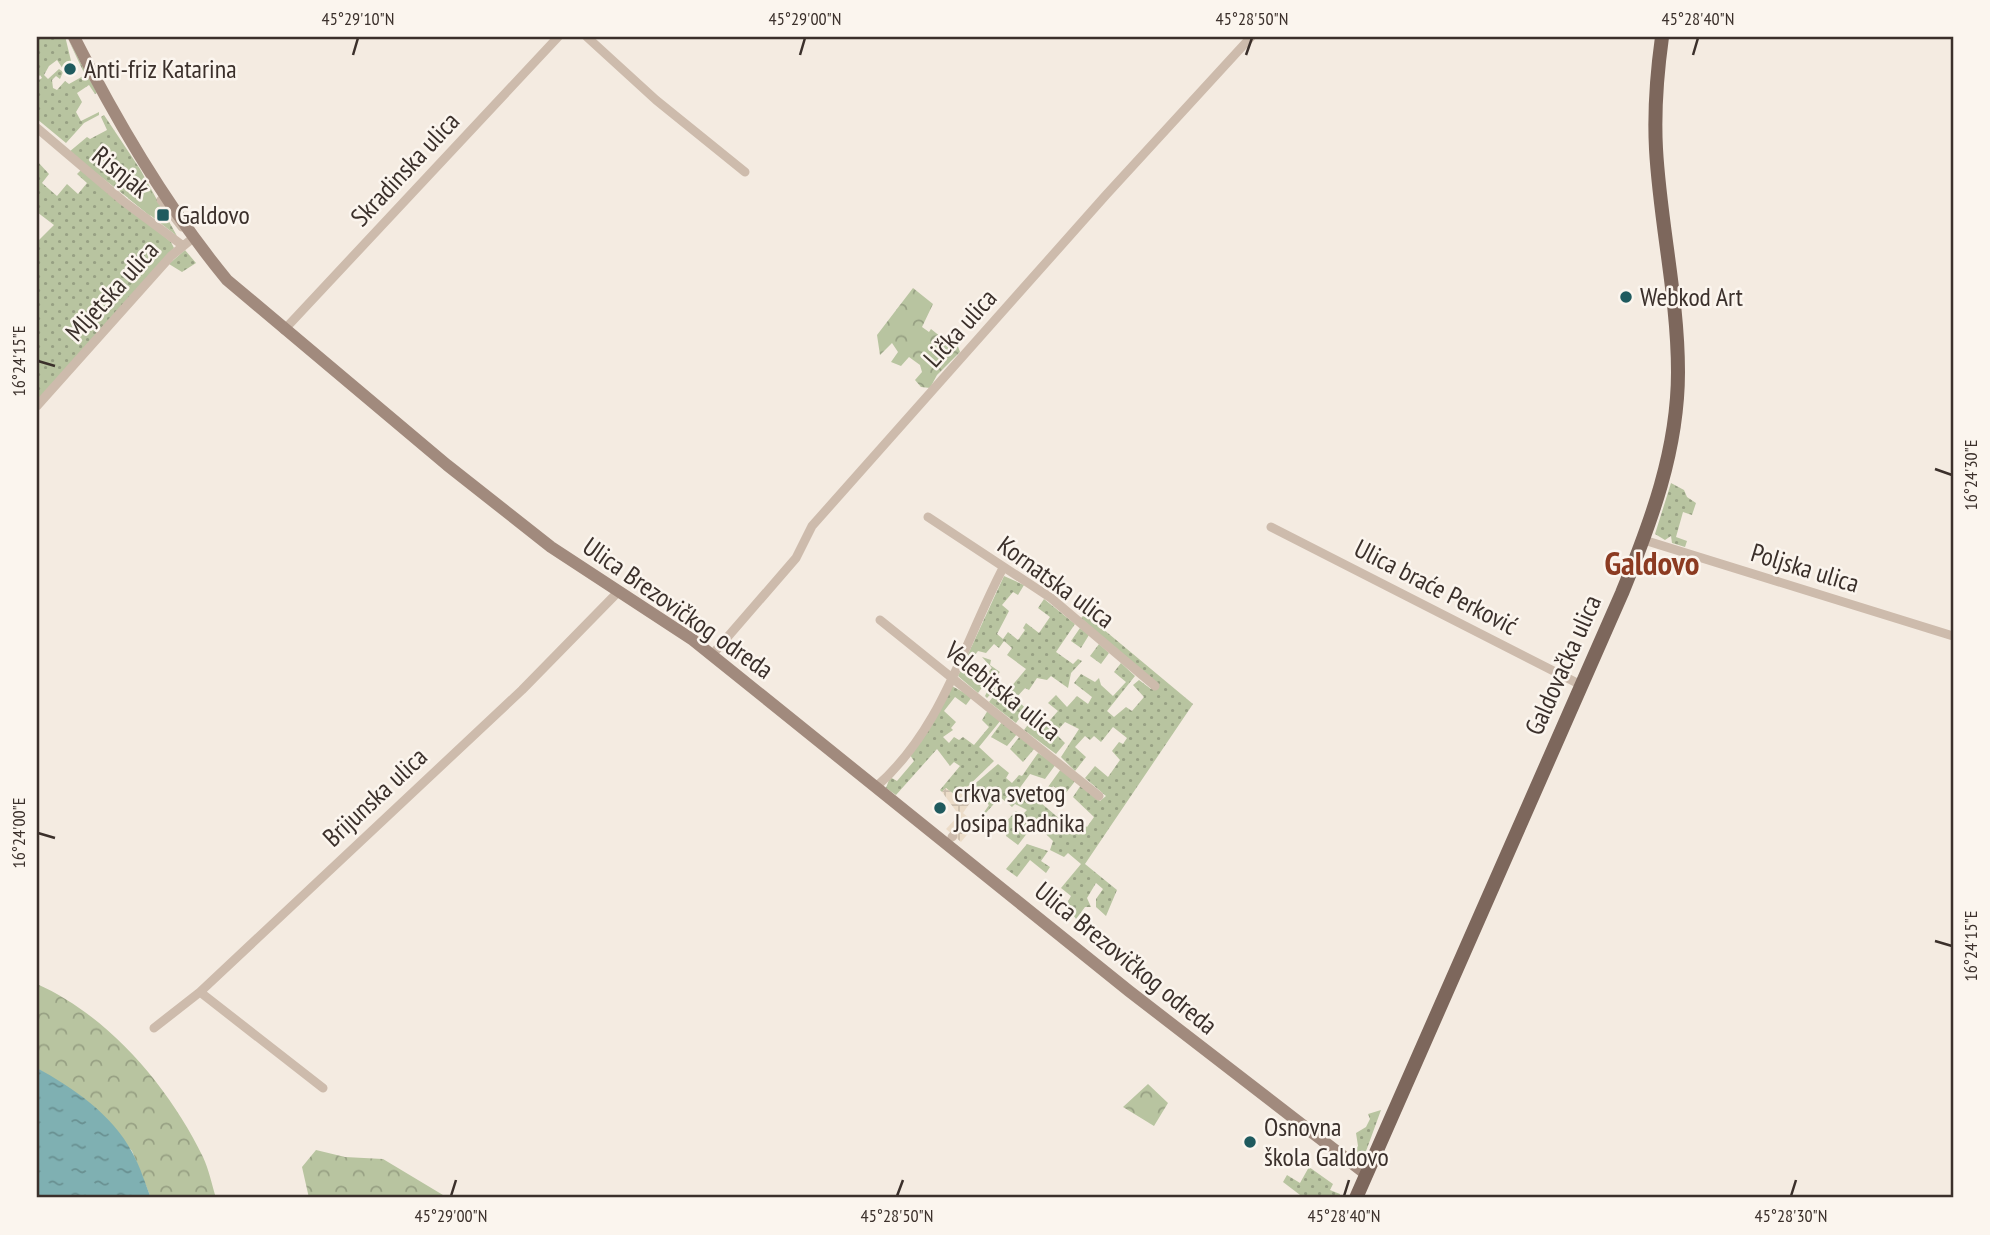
<svg xmlns="http://www.w3.org/2000/svg" width="1990" height="1235" font-family="'PT Sans Narrow',sans-serif">
<defs>
<pattern id="grass-dots" width="8" height="8" patternUnits="userSpaceOnUse" patternTransform="scale(1.75)"><rect width="8" height="8" fill="#b8c4a0"/><path d="M2 2h.1M6 6h.1" fill="none" stroke="#97a083" stroke-width="1.8" stroke-linecap="round"/></pattern>
<pattern id="forest-crowns" width="20" height="18" patternUnits="userSpaceOnUse" patternTransform="scale(1.75)"><rect width="20" height="18" fill="#b8c4a0"/><path d="M2 6a3 3 0 1 1 6 0M12 15a3 3 0 1 1 6 0" fill="none" stroke="#97a083"/></pattern>
<pattern id="plaza-grid" width="8" height="8" patternUnits="userSpaceOnUse" patternTransform="scale(1.75)"><rect width="8" height="8" fill="#ecdcc8"/><path d="M0 4h8M4 0v8" fill="none" stroke="#cbbdac"/></pattern>
<pattern id="water-ripples" width="26" height="14" patternUnits="userSpaceOnUse" patternTransform="scale(1.75)"><rect width="26" height="14" fill="#7fb0b2"/><path d="M2 4q2-2 4 0t4 0M15 11q2-2 4 0t4 0" fill="none" stroke="#699091"/></pattern>
</defs>
<rect width="100%" height="100%" fill="#f4ebe1"/>
<path fill="url(#grass-dots)" d="M37,37H64L66,40L72,65L63,69L57,60L49,66L44,75L48,79L59,69L63,72L60,79L56,76L52,80L53,88L57,90L65,81L69,84L85,75L68,39L97,93L95,94L89,85L77,93L82,102L76,112L81,121L99,112V115L84,123L66,143L37,119V81L42,78L40,75L37,79Z
M104,115L140,169L177,236L69,152L87,137L90,139L107,130L101,117Z
M37,161L49,174L42,183L57,196L67,184L78,194L87,183L77,174L81,170L171,242L174,248L37,401V242L54,225L37,212Z
M185,250L196,263L182,272L169,264Z
M1671,483L1684,490L1687,497L1696,503L1692,515L1683,512L1676,537L1687,541L1685,547L1672,543L1671,536L1665,540L1655,534Z
M1004,576L1024,585L1018,595L1013,592L1002,605L1009,611L997,634L1003,639L1008,632L1018,640L1025,630L1023,628L1026,623L1039,633L1050,617L1038,608L1044,599L1075,624L1056,652L1073,664L1078,659L1082,661L1071,673L1068,688L1051,676L1047,680L1037,678L1029,690L1025,688L1016,698L1026,709L1016,723L989,702L999,689L1005,694L1026,669L1007,655L1012,648L1004,641L999,648L994,644L986,653L978,651L968,664L969,671L980,681L992,668L982,657L991,660L990,665L1000,672L991,682L997,687L987,698L985,696L989,688L984,685L978,693L958,676Z
M1085,614L1193,704L1085,864L1117,890L1106,916L1096,907V899L1103,889L1096,883L1087,898L1091,907H1085L1076,919L1066,905L1071,896L1061,888L1081,864L1068,853L1064,857L1050,850L1053,841L1045,833L1049,827L1038,819L1018,845L1006,836L1007,829L1003,825L1016,811L1022,815L1027,810L1015,804L1012,807L1000,797L976,824L989,805L970,788L998,764L1009,773L1006,778L1012,783L1019,775L1022,776L1038,753L1056,764L1045,779L1030,774L1019,789L1030,798L1034,794L1040,798L1061,769L1076,780L1065,794L1053,786L1041,803L1074,831L1081,823L1087,827L1094,817L1073,797L1081,785L1100,801L1106,796L1085,778L1095,766L1108,777L1120,760L1112,751L1119,742L1123,744L1127,738L1113,727L1101,742L1094,736L1090,740L1085,736L1075,747L1086,757L1075,771L1061,757L1079,729L1065,722L1055,733L1065,743L1056,754L1024,730L1033,718L1044,727L1058,711L1048,703L1056,695L1067,707L1077,696L1088,704L1092,697L1074,683L1081,674L1095,682L1099,678L1101,685L1113,696L1126,682L1114,672L1121,663L1135,676L1107,711L1114,717L1126,707L1132,711L1144,697L1133,685L1139,680L1151,689L1155,684L1081,618Z
M1080,628L1089,635L1081,648L1071,641Z
M1099,644L1109,653L1101,664L1090,656Z
M952,686L972,697L966,705L955,697L944,711L956,722L951,728L953,730L943,737L949,743L954,737L959,740L963,737L974,745L989,727L982,720L988,710L1001,720L979,747L994,761L957,797L946,788L942,792L940,790L960,766L954,762L950,766L937,749L896,795L886,788L890,777L897,781L914,761L910,755Z
M1002,722L1017,734L1007,746L991,737Z
M1020,736L1035,748L1023,762L1010,749Z
M1027,844L1048,851L1041,861L1050,867L1046,873L1030,860L1017,877L1006,869Z
M1381,1110L1365,1154L1353,1155L1358,1146L1356,1133L1366,1127L1370,1119L1368,1114Z
M1309,1167L1333,1184L1330,1190L1340,1194L1339,1198H1304L1283,1182L1287,1175L1300,1183Z"/>
<path fill="url(#forest-crowns)" d="M913,288L933,304L922,327L929,332L931,329L946,341L955,338L960,352L937,375L930,388L921,387L915,380L922,372L920,365L909,357L901,366L891,362L898,352L892,343L880,355L877,335Z
M37,984C109,1016 169,1087 203,1157C209,1170 212,1185 216,1198H151L132,1151L87,1101L37,1068Z
M1148,1084L1168,1103L1154,1126L1123,1107Z
M316,1150L345,1157L383,1159L448,1198H309L302,1167Z"/>
<path fill="#b8c4a0" d="M141,175L159,206L150,216L128,198Z"/>
<path fill="url(#plaza-grid)" d="M968,786L976,794L963,813L976,824L961,842L946,829L959,815L942,792L946,788L957,797Z"/>
<path fill="url(#water-ripples)" d="M37,1068C72,1087 113,1115 132,1152C140,1166 145,1183 151,1198H37Z"/>
<g fill="none" stroke-linecap="round" stroke-linejoin="round">
<path stroke="#cdbbac" stroke-width="9" d="M587,37L656,100L745,172
M37,128L123,201L182,245
M161,200L182,227
M284,330L558,37
M37,406L171,256L193,238
M928,517L1051,598L1155,686
M1271,527L1581,685
M1644,540L1953,636
M880,620L1099,796
M712,655L796,558L812,526L1106,195L1251,37
M876,787C943,728 963,644 1003,568
M952,837L953,836
M200,992L323,1088
M154,1028L200,992L522,690L619,591"/>
<path stroke="#a18a7d" stroke-width="12" d="M74,37C117,122 166,206 227,280L447,465L551,547L693,640L1129,991L1366,1174"/>
<path stroke="#7d675c" stroke-width="14" d="M1356,1198L1622,593C1651,522 1678,450 1678,372C1678,297 1660,223 1656,149C1654,112 1657,73 1662,37"/>
</g>
<path fill="none" stroke="#3b302b" stroke-width="2.5" d="M353,55L358,38M800,55L805,38M1246,55L1252,38M1693,55L1698,38M38,361L55,366M1935,469L1952,475M38,833L55,838M1935,941L1952,946M451,1196L456,1180M897,1196L903,1180M1344,1196L1349,1180M1791,1196L1796,1180"/>
<g fill="#1f5a5e" stroke="#fbf5ee" stroke-width="2.5">
<circle cx="70" cy="69" r="7"/>
<rect x="156" y="208" width="14" height="14" rx="3.5"/>
<circle cx="1626" cy="297" r="7"/>
<circle cx="940" cy="808" r="7"/>
<circle cx="1250" cy="1142" r="7"/>
</g>
<g text-anchor="middle" stroke-width="5" stroke-linejoin="round" paint-order="stroke">
<g font-size="26" fill="#3b302b" stroke="#fbf5ee" text-anchor="start">
<text x="84" y="78">Anti-friz Katarina</text>
<text x="177" y="224">Galdovo</text>
<text x="1640" y="306">Webkod Art</text>
<text x="954" y="802">crkva svetog<tspan x="954" dy="30">Josipa Radnika</tspan></text>
<text x="1264" y="1136">Osnovna<tspan x="1264" dy="30">škola Galdovo</tspan></text>
</g>
<g font-size="26" fill="#3b302b" stroke="#fbf5ee">
<text transform="translate(405 169) rotate(-47)" y="9">Skradinska ulica</text>
<text transform="translate(121 172) rotate(39)" y="9">Risnjak</text>
<text transform="translate(112 291) rotate(-48)" y="9">Mljetska ulica</text>
<text transform="translate(960 328) rotate(-48)" y="9">Lička ulica</text>
<text transform="translate(1805 568) rotate(17)" y="9">Poljska ulica</text>
<text transform="translate(1056 582) rotate(36)" y="9">Kornatska ulica</text>
<text transform="translate(1436 587) rotate(27)" y="9">Ulica braće Perković</text>
<text transform="translate(678 608) rotate(35)" y="9">Ulica Brezovičkog odreda</text>
<text transform="translate(1563 665) rotate(-66)" y="9">Galdovačka ulica</text>
<text transform="translate(1003 691) rotate(39)" y="9">Velebitska ulica</text>
<text transform="translate(375 797) rotate(-43)" y="9">Brijunska ulica</text>
<text transform="translate(1126 958) rotate(39)" y="9">Ulica Brezovičkog odreda</text>
</g>
<g font-size="33" font-weight="bold" fill="#8c3b22" stroke="#fbf5ee">
<text x="1652" y="575">Galdovo</text>
</g>
</g>
<rect width="1990" height="1235" fill="none" stroke="#fbf5ee" stroke-width="77"/>
<rect x="38" y="38" width="1914" height="1158" fill="none" stroke="#3b302b" stroke-width="2.5"/>
<g font-size="18" text-anchor="middle" fill="#3b302b">
<text x="358" y="25">45°29'10"N</text>
<text x="805" y="25">45°29'00"N</text>
<text x="1252" y="25">45°28'50"N</text>
<text x="1698" y="25">45°28'40"N</text>
<text transform="translate(19 361) rotate(-90)" y="6">16°24'15"E</text>
<text transform="translate(1971 475) rotate(-90)" y="6">16°24'30"E</text>
<text transform="translate(19 833) rotate(-90)" y="6">16°24'00"E</text>
<text transform="translate(1971 946) rotate(-90)" y="6">16°24'15"E</text>
<text x="451" y="1222">45°29'00"N</text>
<text x="897" y="1222">45°28'50"N</text>
<text x="1344" y="1222">45°28'40"N</text>
<text x="1791" y="1222">45°28'30"N</text>
</g>
</svg>
